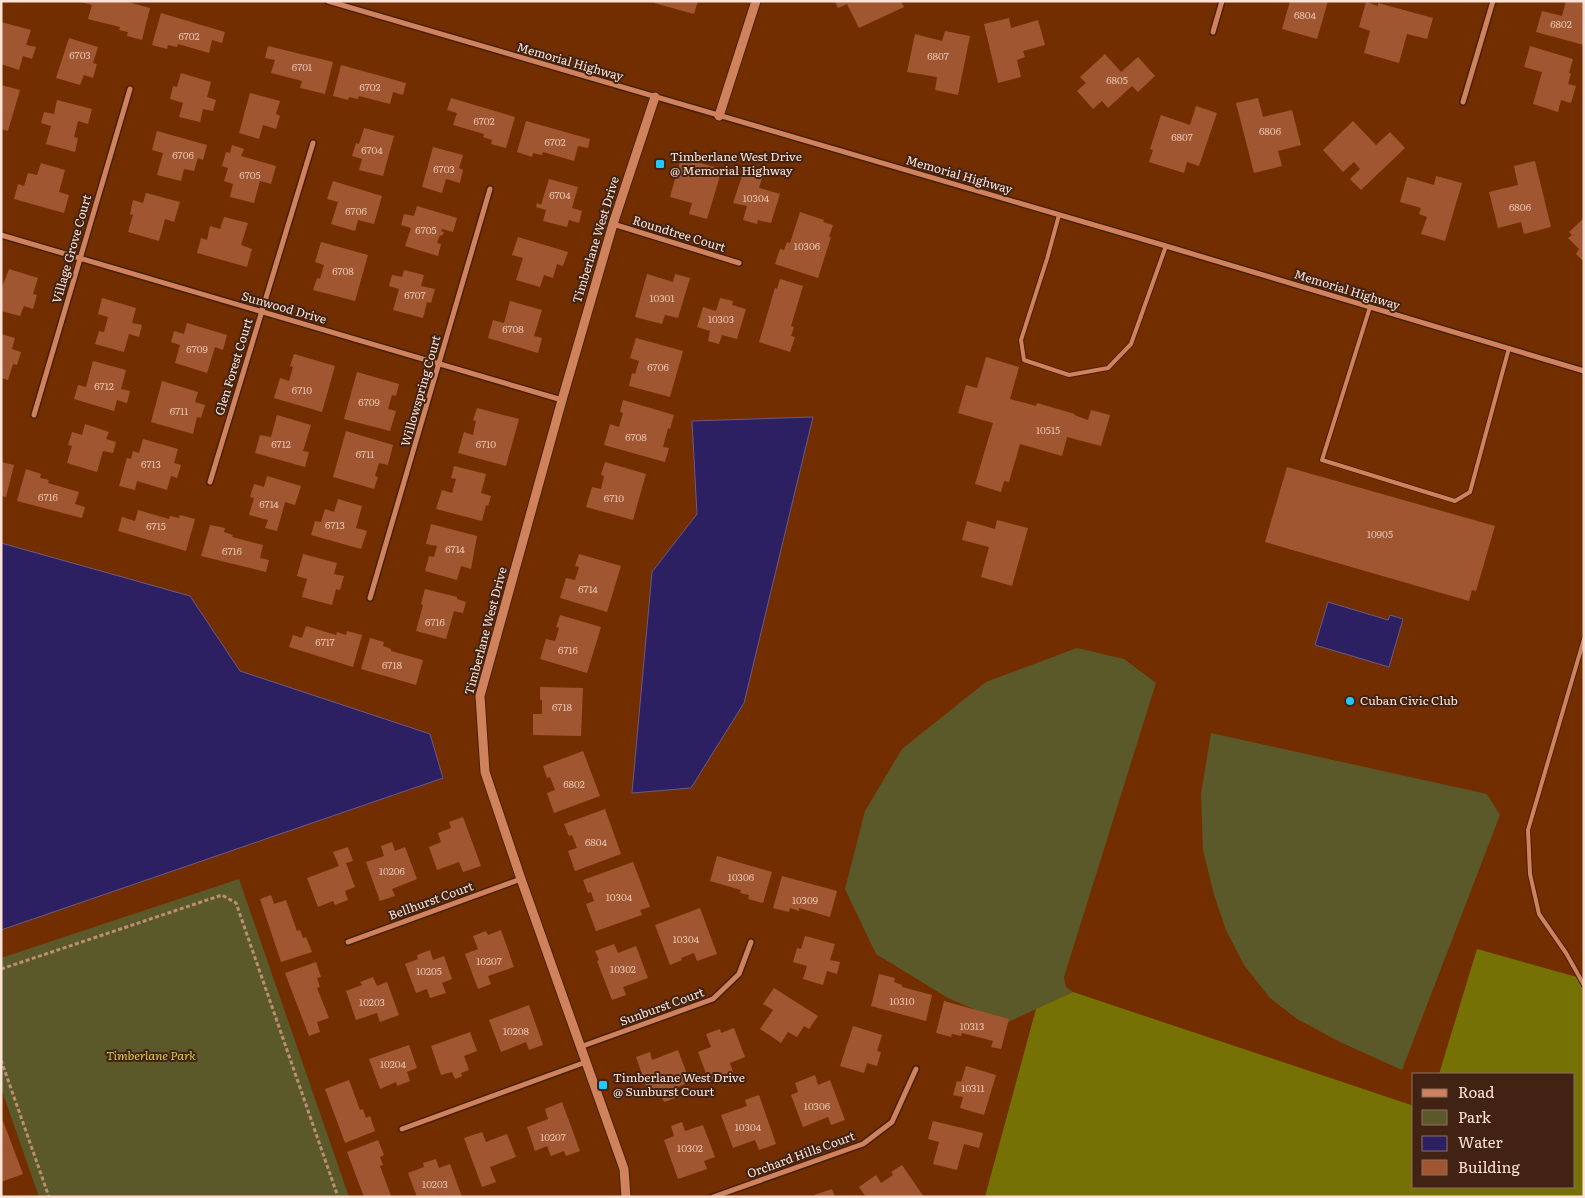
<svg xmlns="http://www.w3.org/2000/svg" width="1585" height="1198" font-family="Literata,serif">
<rect width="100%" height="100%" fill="#732e00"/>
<path fill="#5b5929" d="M1077,648L1124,659L1156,683L1064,977L1066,987L1073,992L1006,1023L948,998L876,954L845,889L865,811L902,749L986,682Z
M1211,733L1487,794L1500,815L1402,1070L1340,1042L1297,1019L1270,998L1244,965L1226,930L1214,895L1203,850L1201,794Z
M239,879L349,1197H39L1,1088V958Z"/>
<path fill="#767104" d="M1477,949L1584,979V1197H985L1036,1009L1073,992L1414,1106V1187H1574V1074H1439Z"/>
<path fill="#2c1f62" stroke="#6b5a85" d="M813,417L744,703L691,788L632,793L652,572L697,514L692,421Z
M1,543L190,596L240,671L430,734L443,778L1,930Z
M1328,602L1388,620L1390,615L1403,619L1389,667L1315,645Z"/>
<path fill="#a05731" d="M78,1H124L150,8L142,40L127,36L128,32L119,30L120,27L88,19L92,5Z
M654,1H698L694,14L654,3Z
M835,1H901L904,7L859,28L847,4L838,8Z
M1290,1H1328L1317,39L1282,29Z
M1566,1H1584V45L1536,32L1542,11L1562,16Z
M1366,2L1378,6V3L1433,18L1427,39L1407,34L1399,63L1364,53L1370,31L1359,27Z
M161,13L225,32L222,43L212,40L209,53L178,44L177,47L168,45L167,49L152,45Z
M1009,18L1011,28L1038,20L1045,45L1023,51L1025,57L1017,60L1021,77L998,83L984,24Z
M1,22L31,30L26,45L36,47L32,59L23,56L19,70L1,64Z
M945,31L970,36L958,95L935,90L937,77L907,72L915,34L942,41Z
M69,38L98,47L93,63L97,64L93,78L84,75L80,85L56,78Z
M268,46L333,62L325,94L300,88L302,81L271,73L275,60L265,58Z
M1530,46L1573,59L1569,73L1571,74L1568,84L1576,86L1571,103L1561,100L1558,112L1533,104L1542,72L1524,67Z
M1105,54L1121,72L1138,57L1155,76L1138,92L1132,86L1108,108L1102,101L1093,109L1077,91L1086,83L1080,77Z
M341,65L406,83L403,95L393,92L390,104L359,96L358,99L349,97L348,100L333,96Z
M181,73L211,82L207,97L216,100L213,111L203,109L200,122L179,117L183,103L170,99L173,86L177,87Z
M1,85L20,90L8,131L1,129Z
M250,93L280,101L276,114L280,116L276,129L263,125L259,139L239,133Z
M451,98L515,117L506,148L491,144L492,140L483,137L484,134L453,125L457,113L447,110Z
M1258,98L1263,117L1292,110L1301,145L1278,151L1282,166L1254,173L1236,103Z
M57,100L92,109L88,124L78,121L74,137L78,138L75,152L46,144L51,126L41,123L44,112L54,114Z
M1196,106L1217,113L1199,166L1187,162L1184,173L1149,162L1153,150L1150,149L1161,115L1190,125Z
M526,121L590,139L588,148L578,146L574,161L543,152L542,155L533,153L532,157L517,152Z
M1353,121L1376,145L1390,132L1405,148L1361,190L1350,179L1360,169L1354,162L1343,172L1323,150Z
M364,128L394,136L383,176L359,170L362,159L352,156L356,143L359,144Z
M157,131L207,145L203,160L198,158L194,171L184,169L181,181L157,175L163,153L152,150Z
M232,145L244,149L241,156L276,166L271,184L260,181L254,203L230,197L233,184L224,181L228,168L222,166L226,152L230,153Z
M433,147L463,155L459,168L463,170L460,183L446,179L442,193L422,187Z
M681,158L722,169L707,219L689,214L692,203L670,197Z
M1535,161L1551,227L1524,234L1521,222L1498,228L1489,192L1518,185L1514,166Z
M41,163L65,170L59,192L69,195L64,213L14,199L18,184L24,186L28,173L37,175Z
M743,173L762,178L759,188L780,194L771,223L758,220L757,224L743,220L747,206L733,203Z
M1436,176L1462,183L1445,241L1421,234L1427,217L1419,214L1421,208L1400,202L1407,177L1434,185Z
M549,179L578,187L572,208L582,211L579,223L569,220L567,227L543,221L546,210L536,207L537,203L541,205Z
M333,181L382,196L374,224L358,220L355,231L331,224L338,202L327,199Z
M146,193L180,202L174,222L165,219L159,241L128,232L133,215L130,214L133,200L143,203Z
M417,206L457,218L453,232L442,229L441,231L444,232L442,236L440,235L437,243L441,244L438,256L405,246L411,228L401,225L404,214L414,216Z
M800,212L824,220L823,222L833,225L829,237H831L818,278L775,264L780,249L784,250L787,242L790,243Z
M224,217L248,223L241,245L252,249L247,267L197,253L201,238L207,240L210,226L220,229Z
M1584,218V262L1576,254L1579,249L1568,238L1572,235L1569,232Z
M518,237L568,252L563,266L557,264L553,278L544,275L540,287L516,280L523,258L512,255Z
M321,242L368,255L355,301L313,290L317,278L320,279L324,265L315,262Z
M9,269L38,278L33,294L37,295L33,309L24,306L20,316L1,311V290Z
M404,270L424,275L421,286L435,289L431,303L427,302L423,318L393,310L399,289L389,286L392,275L402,277Z
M647,274L673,282L675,274L690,278L678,318L665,315L662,324L635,317Z
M780,279L803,286L791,326L794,327L791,336L795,337L790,352L759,342L775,288L777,289Z
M102,298L136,308L132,323L142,325L139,337L129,334L124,352L95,344L99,331L104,332L108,317L98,314Z
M720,298L733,301L732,305L746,309L737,339L722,335L719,344L708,341L710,331L697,327L703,307L716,311Z
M510,301L542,310L534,336L542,338L538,353L488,338L493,320L504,323Z
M187,323L227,335L223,350L215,347L207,373L175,363L180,345L171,342L174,331L184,334Z
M1,334L15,338L12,349L21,352L17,365L13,364L8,380L1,378Z
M636,338L683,351L670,397L629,386L632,373L635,374L639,361L630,358Z
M294,354L335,366L322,412L274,398L280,378L289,381L293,367L290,366Z
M986,357L1019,367L1010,399L1036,406L1037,403L1075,414L1074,415L1088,420L1091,410L1110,415L1101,446L1067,437L1062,456L1020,444L1009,482L1004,481L1001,492L975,484L993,423L958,413L966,385L977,388Z
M93,361L126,370L121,389L130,391L127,403L117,400L114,411L74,399L78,385L86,387Z
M357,372L399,384L396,396L392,395L388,409L396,411L390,431L344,419Z
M162,381L198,392L195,402L205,405L201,418L197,417L193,434L151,422Z
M623,400L674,415L670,429L668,428L663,447L669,448L665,462L604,445L610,424L619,427L623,413L620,412Z
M477,408L519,419L506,466L458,453L464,432L473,435L476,421L473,420Z
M277,415L311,425L303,451L309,452L305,467L255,453L260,435L271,437Z
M85,424L109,432L106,439L116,442L113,453L103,451L97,472L67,463L72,446L68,445L72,432L82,435Z
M346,431L393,445L388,465L379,463L375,476L378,477L374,489L333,477Z
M143,439L178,449L174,463L181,465L177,478L171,476L167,490L137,481L135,490L119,486L127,458L131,459L133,451L139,453Z
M1,462L14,465L6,497L1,496Z
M605,462L646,474L633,520L586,507L592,487L601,489L604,476L601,475Z
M454,466L486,474L481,493L491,496L488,506L486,505L482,521L436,509L442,490L452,493L456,479L451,478Z
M1287,467L1495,526L1476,591L1472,590L1469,601L1265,542Z
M26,469L41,474L40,478L49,480L48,483L79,492L75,504L85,507L82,518L17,501Z
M267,476L301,486L295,505L285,502L277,531L265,528L268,520L249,515L254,498L250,497L254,484L264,487Z
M338,499L362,506L356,528L367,531L361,549L311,535L315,521L321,522L325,509L334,512Z
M138,510L169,519L170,516L179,518L180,515L195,519L186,551L118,531L122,517L135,521Z
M997,520L1028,528L1012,586L981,577L989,547L962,540L967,521L995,529Z
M431,524L477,536L471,569L461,566L457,580L425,571L429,556L434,557L437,546L426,544Z
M210,525L225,528L224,532L233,535L232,537L263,545L260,558L269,560L266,572L201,556Z
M303,554L337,563L334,574L344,576L340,590L336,589L332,605L302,597L307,579L297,576Z
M579,554L621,566L607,612L560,598L566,578L575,580L579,567L575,566Z
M425,589L457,597V599L466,602L463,613L454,611L446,639L416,631L423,605L421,604Z
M560,615L601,627L587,673L540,659L546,639L555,641L559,628L556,627Z
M306,626L336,635L337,632L346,635L347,631L362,635L353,667L289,647L293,635L302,638Z
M370,638L384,642L383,646L391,649V651L423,660L416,685L361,669Z
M540,687L583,688L581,736L533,735V714H542V700H540Z
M583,751L600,796L554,813L547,793L555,790L550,777L547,778L543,766Z
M605,809L621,854L575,871L568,851L577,848L572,835L569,836L564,824Z
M463,817L481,866L463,872L459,862L437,870L429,847L441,842L438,833L451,828L449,822Z
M392,842L395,851L405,847L417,879L392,889L395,896L380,901L366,862L384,856L381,846Z
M348,847L353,861L346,863L355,887L345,891L348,900L335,905L333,901L318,907L307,878L339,866L333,852Z
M717,856L772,872L763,903L748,899L749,895L740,893L741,890L710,881Z
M633,862L650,907L640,910L642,915L596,931L586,904L594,901L591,892L588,893L583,880Z
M782,876L837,891L830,917L799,908V911L790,908L789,912L773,908Z
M271,895L274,904L286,900L297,931L300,930L303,938L306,937L312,952L281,962L260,899Z
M700,908L717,954L697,961L694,953L681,958L682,960L670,965L655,925Z
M501,930L514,967L488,976L491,984L478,989L465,954L478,949L473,936L486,931L488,935Z
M805,936L835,944L830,960L840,962L837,974L827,971L823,985L803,979L807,966L793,962L797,948L801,949Z
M614,944L618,953L636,946L648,978L623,987L626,995L612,1000L597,961L599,960L595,951Z
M430,950L433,960L444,956L452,979L442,983L446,993L430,998L427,989L416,993L405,964L418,959L417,955Z
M316,962L321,977L317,978L320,987L317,988L329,1018L317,1022L320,1032L309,1036L285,973Z
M879,974L895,978L894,982L902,985V987L932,995L926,1021L871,1006Z
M373,977L377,986L387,982L399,1015L380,1022L377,1013L356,1020L346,991L362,985L360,982Z
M774,988L818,1016L809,1029L804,1026L797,1037L788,1032L781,1043L760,1029L773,1010L763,1004Z
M944,1001L1009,1019L1001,1049L991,1047L993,1041L962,1033L961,1036L952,1034L951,1037L936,1033Z
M529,1005L543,1045L529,1050L526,1042L501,1052L489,1020Z
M853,1026L882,1035L877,1051L881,1052L877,1066L867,1063L864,1073L840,1066Z
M734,1028L745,1057L730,1063L733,1072L709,1081L698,1052L711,1047L706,1034L720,1029L721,1033Z
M470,1032L477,1051L464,1056L469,1070L461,1073L462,1076L455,1079L452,1072L441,1075L431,1046Z
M409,1045L417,1068L407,1072L410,1081L397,1086L396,1082L380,1089L369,1059Z
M678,1050L690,1082L672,1089L675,1098L664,1102L660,1093L650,1097L636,1057L650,1052L652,1060Z
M966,1066L996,1075L984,1115L960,1108L963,1097L953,1095L957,1081L961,1082Z
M815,1075L818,1085L830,1080L845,1120L831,1125L828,1117L803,1127L791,1095L798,1092L795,1083Z
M349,1080L360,1110L363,1109L366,1118L370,1116L375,1131L345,1143L325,1089Z
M759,1095L776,1144L759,1150L755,1140L733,1148L721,1115L747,1106L745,1100Z
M562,1102L580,1151L566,1156L564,1151L551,1156L547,1146L535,1151L527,1127L548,1119L545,1109Z
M1,1121H3L23,1174L1,1182Z
M933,1121L983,1133L979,1148L964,1144L957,1170L933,1164L939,1142L928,1139Z
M682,1122L685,1131L703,1125L715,1157L704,1161L707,1169L678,1179L664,1140L674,1136L671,1126Z
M482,1132L486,1142L507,1134L516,1157L490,1167L496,1182L482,1187L464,1138Z
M378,1140L384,1155L380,1157L383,1165L380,1166L391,1196L364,1197L347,1152Z
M436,1159L439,1168L450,1164L462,1197H441L440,1195L435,1197H417L408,1173L424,1167L423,1163Z
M902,1165L924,1197H866L859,1187L876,1175L881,1183L893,1175L891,1172Z
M832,1189L835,1197H814V1195Z"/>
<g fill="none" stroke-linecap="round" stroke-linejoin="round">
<defs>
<path id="service" d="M1059,215L1047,259L1021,340L1024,360L1069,375L1108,368L1131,344L1166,246
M1370,307L1322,460L1455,501L1470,492L1509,348
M1584,639L1528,830L1530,874L1539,914L1566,953L1584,985"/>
<path id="minor" d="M328,1L1166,246L1584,371
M1213,32L1222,1
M1463,102L1493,1
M613,224L739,263
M1,235L562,400
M34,415L130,89
M210,482L313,143
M370,598L490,189
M348,942L521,879
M580,1047L713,999L739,974L751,942
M402,1129L586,1062
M713,1197L863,1144L892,1122L916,1069"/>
<path id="tertiary" d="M719,116L756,1
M626,1197L624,1169L521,879L485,772L480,696L562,400L613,224L655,97"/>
</defs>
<use href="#service" stroke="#46200c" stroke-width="6"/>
<use href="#minor" stroke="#46200c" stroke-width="8"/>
<use href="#tertiary" stroke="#46200c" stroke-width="11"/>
<path stroke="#bc8e72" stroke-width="3" stroke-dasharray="4 2.5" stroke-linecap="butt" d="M1,969L222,895L236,903L338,1197
M1,1060L49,1197"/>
<use href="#service" stroke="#cf825b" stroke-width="4"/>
<use href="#minor" stroke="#cf825b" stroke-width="5"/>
<use href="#tertiary" stroke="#cf825b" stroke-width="9"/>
</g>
<g fill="#23c9fe" stroke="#422313" stroke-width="2">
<rect x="655" y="159" width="10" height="10" rx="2.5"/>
<circle cx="1350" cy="701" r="5"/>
<rect x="598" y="1080" width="10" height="10" rx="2.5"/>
</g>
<g text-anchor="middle" stroke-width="4" stroke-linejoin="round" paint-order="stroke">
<g font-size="10" fill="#e6c1ae">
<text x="1305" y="19">6804</text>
<text x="1561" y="28">6802</text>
<text x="189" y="40">6702</text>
<text x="80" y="59">6703</text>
<text x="938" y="60">6807</text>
<text x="302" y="71">6701</text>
<text x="1117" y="84">6805</text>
<text x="370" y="91">6702</text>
<text x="484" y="125">6702</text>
<text x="1270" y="135">6806</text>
<text x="1182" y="141">6807</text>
<text x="555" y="146">6702</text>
<text x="372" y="154">6704</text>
<text x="183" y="159">6706</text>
<text x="444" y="173">6703</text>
<text x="250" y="179">6705</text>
<text x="560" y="199">6704</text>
<text x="756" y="202">10304</text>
<text x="1520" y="211">6806</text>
<text x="356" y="215">6706</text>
<text x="426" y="234">6705</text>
<text x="807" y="250">10306</text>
<text x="343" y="275">6708</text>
<text x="415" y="299">6707</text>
<text x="662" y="302">10301</text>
<text x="721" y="323">10303</text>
<text x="513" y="333">6708</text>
<text x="197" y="353">6709</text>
<text x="658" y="371">6706</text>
<text x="104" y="390">6712</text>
<text x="302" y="394">6710</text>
<text x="369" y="406">6709</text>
<text x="179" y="415">6711</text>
<text x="1048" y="434">10515</text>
<text x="636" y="441">6708</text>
<text x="281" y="448">6712</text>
<text x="486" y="448">6710</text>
<text x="365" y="458">6711</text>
<text x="151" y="468">6713</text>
<text x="48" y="501">6716</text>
<text x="614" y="502">6710</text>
<text x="269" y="508">6714</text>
<text x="335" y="529">6713</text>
<text x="156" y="530">6715</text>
<text x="1380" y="538">10905</text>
<text x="455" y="553">6714</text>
<text x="232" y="555">6716</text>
<text x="588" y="593">6714</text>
<text x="435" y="626">6716</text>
<text x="325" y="646">6717</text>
<text x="568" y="654">6716</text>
<text x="392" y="669">6718</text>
<text x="562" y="711">6718</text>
<text x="574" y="788">6802</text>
<text x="596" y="846">6804</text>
<text x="392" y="875">10206</text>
<text x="741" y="881">10306</text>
<text x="619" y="901">10304</text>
<text x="805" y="904">10309</text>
<text x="686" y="943">10304</text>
<text x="489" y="965">10207</text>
<text x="623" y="973">10302</text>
<text x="429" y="975">10205</text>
<text x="902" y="1005">10310</text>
<text x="372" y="1006">10203</text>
<text x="972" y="1030">10313</text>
<text x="516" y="1035">10208</text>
<text x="393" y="1068">10204</text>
<text x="973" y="1092">10311</text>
<text x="817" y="1110">10306</text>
<text x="748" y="1131">10304</text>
<text x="553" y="1141">10207</text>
<text x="690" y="1152">10302</text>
<text x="435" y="1188">10203</text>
</g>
<g font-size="12" fill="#fee4d8" stroke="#422313">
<text transform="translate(570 62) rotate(16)" y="4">Memorial Highway</text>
<text transform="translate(959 175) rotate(16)" y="4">Memorial Highway</text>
<text transform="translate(679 234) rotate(17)" y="4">Roundtree Court</text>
<text transform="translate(596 240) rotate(-73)" y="4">Timberlane West Drive</text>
<text transform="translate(72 249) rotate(-74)" y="4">Village Grove Court</text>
<text transform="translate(1347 290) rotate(17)" y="4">Memorial Highway</text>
<text transform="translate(284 308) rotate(16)" y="4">Sunwood Drive</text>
<text transform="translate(234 367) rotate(-73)" y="4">Glen Forest Court</text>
<text transform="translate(421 391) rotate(-74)" y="4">Willowspring Court</text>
<text transform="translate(486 631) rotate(-75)" y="4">Timberlane West Drive</text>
<text transform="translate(431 901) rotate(-20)" y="4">Bellhurst Court</text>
<text transform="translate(662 1007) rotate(-20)" y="4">Sunburst Court</text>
<text transform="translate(801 1155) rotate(-20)" y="4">Orchard Hills Court</text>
</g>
<g font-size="12" fill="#fee4d8" stroke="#422313" text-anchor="start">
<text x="670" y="161">Timberlane West Drive<tspan x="670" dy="14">@ Memorial Highway</tspan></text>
<text x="1360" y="705">Cuban Civic Club</text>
<text x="613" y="1082">Timberlane West Drive<tspan x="613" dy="14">@ Sunburst Court</tspan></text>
</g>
<g font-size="12" font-style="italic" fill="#d2cc51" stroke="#422313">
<text x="151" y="1060">Timberlane Park</text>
</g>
</g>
<rect width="1585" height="1198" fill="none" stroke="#fee4d8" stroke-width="5"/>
<rect x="1412" y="1073" width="162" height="115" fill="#422313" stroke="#8d7062"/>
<rect x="1422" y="1089" width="25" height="8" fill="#cf825b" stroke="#8d7062"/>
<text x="1458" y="1098" font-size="15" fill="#fee4d8">Road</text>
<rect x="1422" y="1110" width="25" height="15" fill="#5b5929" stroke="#8d7062"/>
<text x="1458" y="1123" font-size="15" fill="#fee4d8">Park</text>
<rect x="1422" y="1136" width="25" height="15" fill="#2c1f62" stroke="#8d7062"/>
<text x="1458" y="1148" font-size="15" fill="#fee4d8">Water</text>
<rect x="1422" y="1160" width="25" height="15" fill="#a05731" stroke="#8d7062"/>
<text x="1458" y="1173" font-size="15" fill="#fee4d8">Building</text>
</svg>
